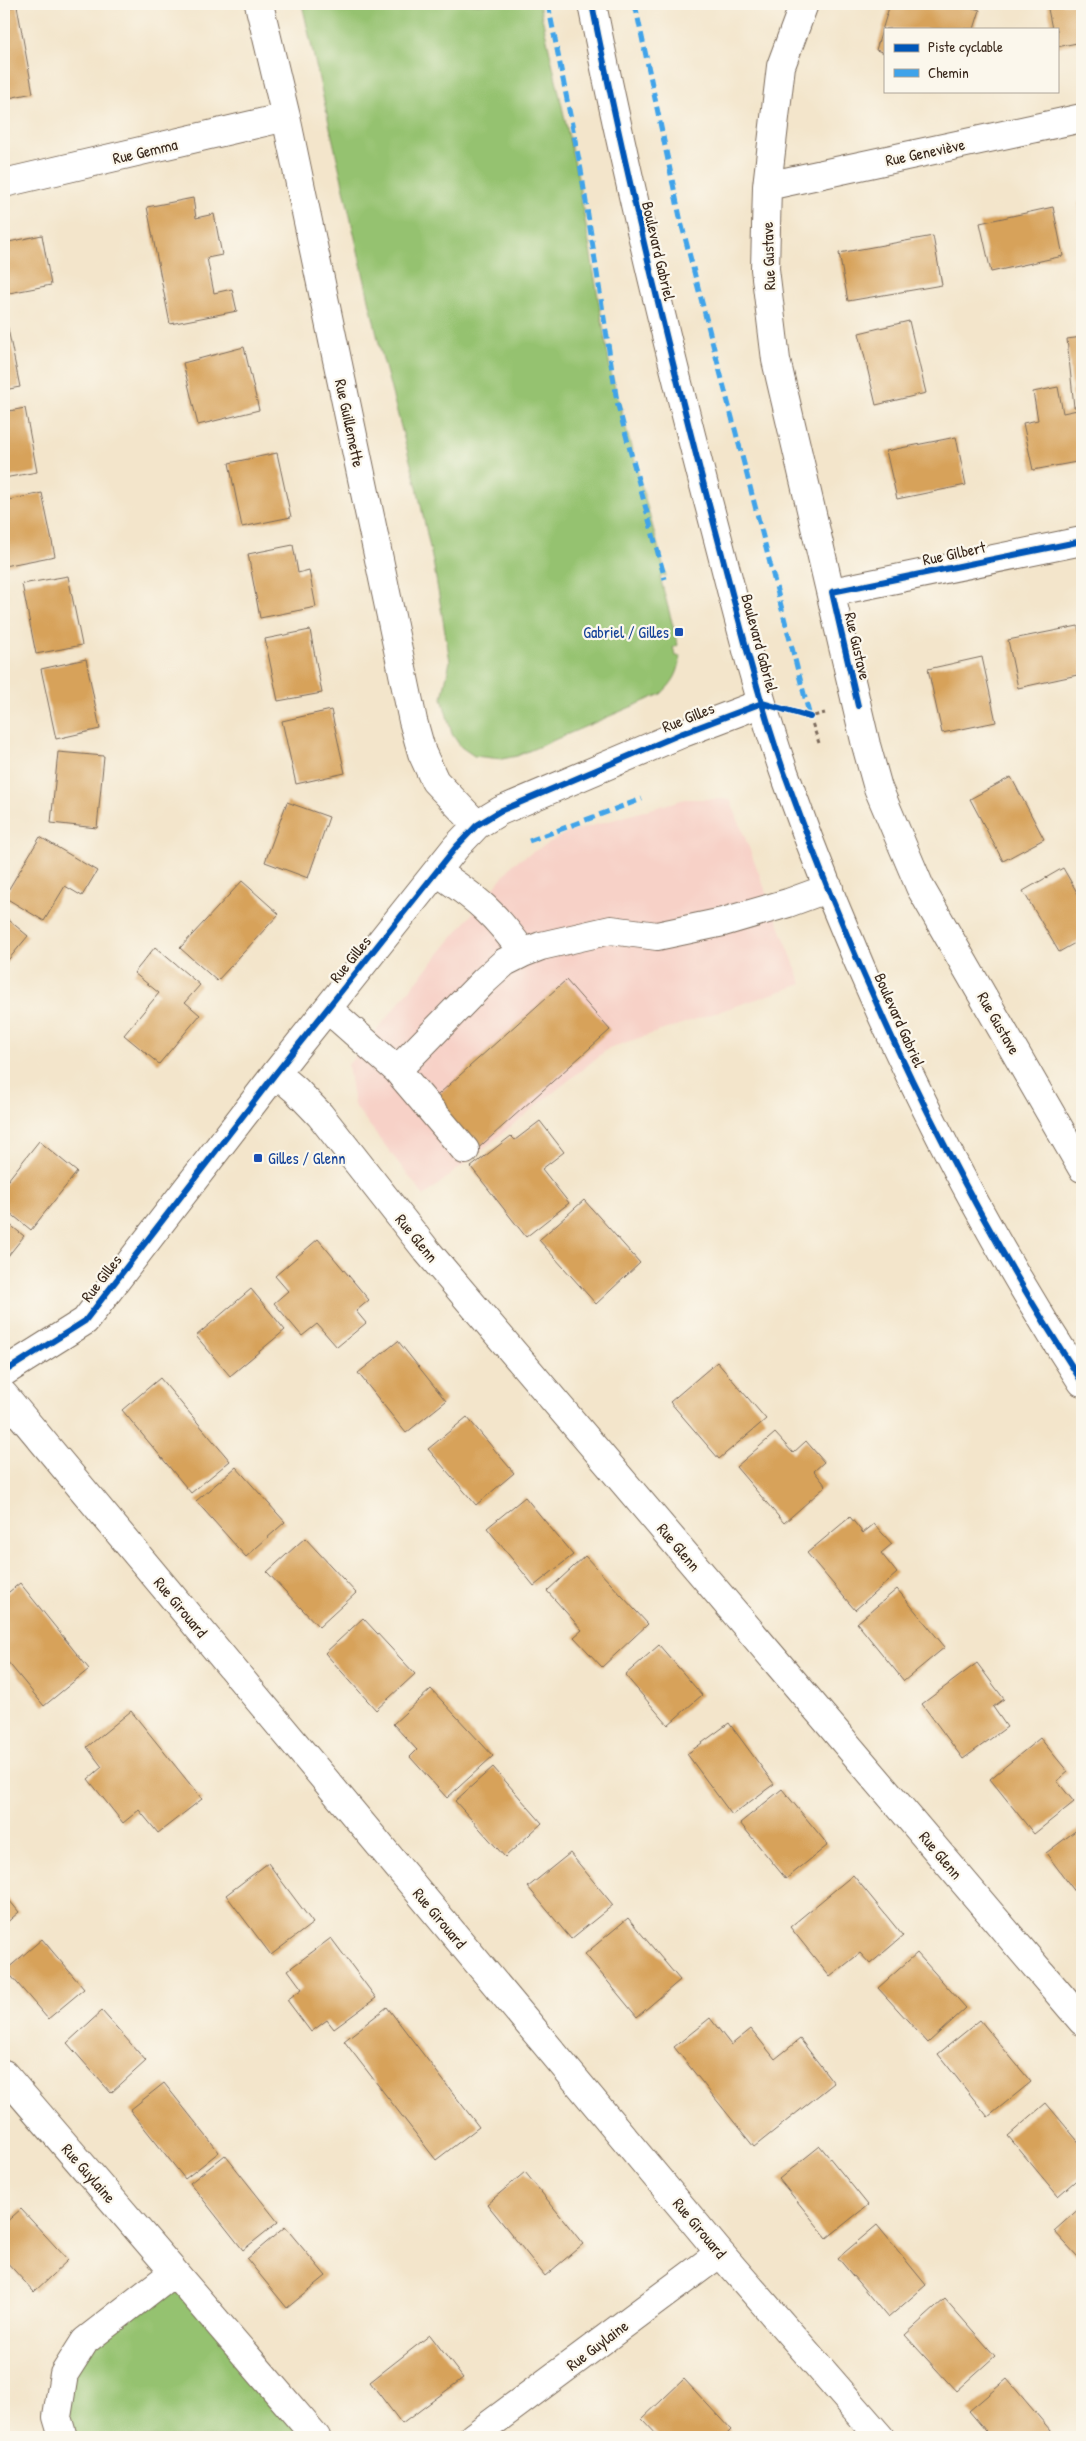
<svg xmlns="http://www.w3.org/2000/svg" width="1086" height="2441" font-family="'Patrick Hand',sans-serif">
<rect width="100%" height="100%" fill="#fbf7ec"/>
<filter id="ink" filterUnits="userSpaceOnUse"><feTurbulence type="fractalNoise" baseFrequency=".02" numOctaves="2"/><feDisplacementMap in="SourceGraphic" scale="10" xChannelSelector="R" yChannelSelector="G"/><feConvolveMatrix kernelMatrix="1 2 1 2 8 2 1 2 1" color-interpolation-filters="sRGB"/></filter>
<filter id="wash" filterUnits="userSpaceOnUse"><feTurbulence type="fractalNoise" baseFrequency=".0096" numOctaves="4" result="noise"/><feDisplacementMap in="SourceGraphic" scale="20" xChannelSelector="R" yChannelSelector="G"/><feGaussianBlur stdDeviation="1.12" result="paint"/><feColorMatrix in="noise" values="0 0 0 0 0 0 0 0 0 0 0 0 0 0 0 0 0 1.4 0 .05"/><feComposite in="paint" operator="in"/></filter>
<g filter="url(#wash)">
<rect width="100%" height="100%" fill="#f3e5cb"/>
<path fill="#f7d1c7" d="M685,799H730L802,984L609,1048L424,1196L354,1105L348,1065L514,863L564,834Z"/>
<path fill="#95c270" stroke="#687647" d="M302,4H539L577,173L611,373L666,576L660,577L678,645L673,648L676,656H680C680,672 673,683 661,694L517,756L502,759L474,756L461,747L452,734L442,698L450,661L434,567L417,487L380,348Z
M174,2272L316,2437H63L64,2374Z"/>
<g id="blocks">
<path fill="#d7a25a" d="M890,4H959L980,10L974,29H885V53L876,50Z
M1047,4H1082V42L1057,47V29H1052Z
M17,6L33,93L4,99V9Z
M193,198L196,218L214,214L222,255L207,258L214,293L232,289L237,311L170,324L147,207Z
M1078,202H1082V221H1081Z
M1053,207L1063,256L991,272L980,223Z
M42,235L51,285L4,294V243Z
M933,236L942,285L848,301L839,253Z
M909,321L926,393L876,405L859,333Z
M4,324H7L20,387L4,390Z
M1082,337V407H1074L1067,339Z
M244,347L259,410L198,425L183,363Z
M1058,387L1063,413L1082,409V461L1033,470L1023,423L1038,420L1033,392Z
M25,408L37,472L4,478V412Z
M956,437L966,485L897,499L886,451Z
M277,453L291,517L242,527L229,463Z
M42,493L55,556L4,566V501Z
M293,545L298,573L309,570L316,607L260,618L248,554Z
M68,576L82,645L36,654L22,584Z
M1078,626L1082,647V674L1018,688L1008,640Z
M310,630L322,693L278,701L265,639Z
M982,657L996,722L942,733L928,669Z
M86,659L100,729L56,739L41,669Z
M331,710L345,773L296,784L282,721Z
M58,752L104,756L97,828L51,823Z
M1011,777L1044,839L1003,861L970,799Z
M287,802L329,817L308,878L265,862Z
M40,837L97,871L82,896L65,886L44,921L4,897Z
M1063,868L1082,901V939L1059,952L1023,891Z
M242,881L279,914L217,981L180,948Z
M4,916L28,936L4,965Z
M155,947L200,985L185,1002L200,1015L159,1064L124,1035L159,993L134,973Z
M566,980L610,1030L474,1152L430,1102Z
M540,1121L564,1152L542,1169L569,1203L526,1237L471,1167L511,1136L515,1140Z
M39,1141L77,1172L31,1230L4,1208V1185Z
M584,1200L640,1263L596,1304L539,1240Z
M4,1220L24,1236L4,1261Z
M318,1239L369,1300L356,1311L366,1323L337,1347L317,1324L302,1336L274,1303L288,1291L275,1276Z
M251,1289L285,1330L230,1376L196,1336Z
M398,1341L446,1401L406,1433L358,1373Z
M717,1362L766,1419L719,1459L670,1402Z
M160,1378L230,1461L191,1493L122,1410Z
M467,1417L514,1473L476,1505L428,1449Z
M775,1433L793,1453L806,1441L824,1462L814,1471L826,1486L784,1523L736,1467Z
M236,1467L285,1522L246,1557L196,1501Z
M525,1497L573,1555L534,1586L487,1528Z
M850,1517L863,1533L874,1524L892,1544L881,1553L897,1573L855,1610L807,1553Z
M305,1538L356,1593L319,1627L267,1572Z
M585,1556L648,1624L602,1667L574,1637L582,1630L547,1591Z
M20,1583L89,1669L44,1706L7,1661L4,1663V1596Z
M897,1589L945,1647L904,1681L857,1623Z
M363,1618L415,1674L376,1710L325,1653Z
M659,1645L702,1695L668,1725L625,1675Z
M977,1663L1004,1699L993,1707L1007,1727L963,1759L922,1704Z
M431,1689L493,1756L447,1798L410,1757L417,1750L393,1724Z
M131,1711L202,1799L158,1833L139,1810L123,1823L88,1779L102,1767L87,1747Z
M729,1723L774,1784L732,1815L687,1754Z
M1040,1738L1068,1772L1057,1781L1074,1802L1034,1834L990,1779Z
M493,1767L542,1823L505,1857L455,1801Z
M782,1789L828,1845L786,1879L740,1823Z
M1082,1826V1901L1046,1853Z
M570,1853L613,1905L571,1939L528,1887Z
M268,1863L313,1923L271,1955L226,1895Z
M853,1875L903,1936L870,1964L860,1953L830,1977L790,1927Z
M4,1894L19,1912L4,1925Z
M628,1918L680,1980L637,2017L585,1954Z
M331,1938L376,1998L334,2029L327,2020L311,2032L287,2000L302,1989L288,1970Z
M42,1939L84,1989L48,2019L6,1970Z
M917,1953L966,2008L928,2043L878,1988Z
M387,2007L479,2127L436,2160L344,2041Z
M102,2011L146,2061L111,2093L67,2043Z
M710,2018L731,2045L751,2029L775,2059L800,2039L834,2083L754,2147L674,2047Z
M980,2020L1031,2082L988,2117L938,2054Z
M164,2083L219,2152L185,2179L130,2110Z
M1046,2103L1082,2146V2175L1058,2196L1008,2136Z
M820,2146L868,2205L827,2238L779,2179Z
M225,2155L278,2222L243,2250L190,2183Z
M525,2172L583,2244L545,2276L487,2204Z
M1082,2206V2253L1078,2257L1054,2231Z
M21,2209L68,2260L34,2292L4,2259V2224Z
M877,2225L926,2285L888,2318L838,2258Z
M285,2227L326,2276L287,2308L247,2259Z
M945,2299L995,2356L956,2391L905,2335Z
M430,2335L463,2378L402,2424L370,2382Z
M684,2379L731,2430L724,2437H659L642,2419Z
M1007,2379L1056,2437H991L969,2411Z"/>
</g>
</g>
<g filter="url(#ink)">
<use href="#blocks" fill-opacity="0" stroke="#7b6b5b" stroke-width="1"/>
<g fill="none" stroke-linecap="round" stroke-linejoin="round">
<defs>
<path id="minor" d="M259,4L286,117L413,721L422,753L435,781L477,825
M592,4C625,171 665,336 708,501C732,591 753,683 784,772C860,986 958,1192 1082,1382
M804,4L781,66L767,186L765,269L776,360L866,745L878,788L920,887L1082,1168
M4,183L286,117
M767,186L1082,118
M832,592L1082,541
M437,872C475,897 497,915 523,953
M328,1009L397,1070L484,981L505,962L523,953L541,946L611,930L657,936L723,922L788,903L829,888
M397,1070L465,1150
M276,1073L296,1090L320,1115L427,1251L1082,2021
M4,1372L85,1321L276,1073L456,847L477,825L500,811L683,733L762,703
M4,1395L720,2253L880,2437
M4,2074L316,2437
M63,2437L57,2417L64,2374L85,2341L174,2272
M473,2437L720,2253"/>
</defs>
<use href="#minor" stroke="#7b6b5b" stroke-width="30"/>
<path stroke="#7b6b5b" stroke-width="3" stroke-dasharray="4 4" stroke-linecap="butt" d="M819,743L810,717L825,713"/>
<use href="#minor" stroke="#fff" stroke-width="28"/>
<path stroke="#3fa3ea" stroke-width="5" stroke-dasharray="10 5" stroke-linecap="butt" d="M548,4L581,170L617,402L665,579
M635,4L681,222L810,717
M529,841L642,799"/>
<defs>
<path id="cycleway" d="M592,4C625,171 665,336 708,501C732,591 753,683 784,772C860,986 958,1192 1082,1382
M858,706L832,592L1082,541
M4,1372L85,1321L276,1073L456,847L477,825L500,811L683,733L762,703L810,717"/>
</defs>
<use href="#cycleway" stroke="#fbf7ec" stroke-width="9"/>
<use href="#cycleway" stroke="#0057b8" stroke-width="6"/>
</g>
</g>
<g fill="#1a4fb4" stroke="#fbf7ec" stroke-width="2">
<rect x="674" y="627" width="10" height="10" rx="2.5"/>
<rect x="253" y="1153" width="10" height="10" rx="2.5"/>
</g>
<g text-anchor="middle" stroke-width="4.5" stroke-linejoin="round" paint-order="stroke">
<g font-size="16" fill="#3b2a1e" stroke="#fbf7ec">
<text transform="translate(145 151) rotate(-13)" y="6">Rue Gemma</text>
<text transform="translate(925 152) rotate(-12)" y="6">Rue Geneviève</text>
<text transform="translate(659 251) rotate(77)" y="6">Boulevard Gabriel</text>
<text transform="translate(768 256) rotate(-92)" y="6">Rue Gustave</text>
<text transform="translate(350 423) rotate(78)" y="6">Rue Guillemette</text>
<text transform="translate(954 553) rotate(-12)" y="6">Rue Gilbert</text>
<text transform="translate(760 643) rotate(75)" y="6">Boulevard Gabriel</text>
<text transform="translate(858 646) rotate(77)" y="6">Rue Gustave</text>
<text transform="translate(688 717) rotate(-22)" y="6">Rue Gilles</text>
<text transform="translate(350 959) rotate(-51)" y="6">Rue Gilles</text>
<text transform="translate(900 1020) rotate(66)" y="6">Boulevard Gabriel</text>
<text transform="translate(999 1023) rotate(60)" y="6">Rue Gustave</text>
<text transform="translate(417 1238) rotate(51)" y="6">Rue Glenn</text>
<text transform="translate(101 1278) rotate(-52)" y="6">Rue Gilles</text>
<text transform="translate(679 1547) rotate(50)" y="6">Rue Glenn</text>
<text transform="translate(181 1607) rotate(50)" y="6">Rue Girouard</text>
<text transform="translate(941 1855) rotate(50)" y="6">Rue Glenn</text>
<text transform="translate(440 1918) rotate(50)" y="6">Rue Girouard</text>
<text transform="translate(89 2173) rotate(49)" y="6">Rue Guylaine</text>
<text transform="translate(700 2228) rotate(50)" y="6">Rue Girouard</text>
<text transform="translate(597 2345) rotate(-37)" y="6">Rue Guylaine</text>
</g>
<g font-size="16" fill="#164399" stroke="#fbf7ec" text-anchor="end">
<text x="669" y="638">Gabriel / Gilles</text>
<text x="268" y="1164" text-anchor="start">Gilles / Glenn</text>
</g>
</g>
<rect width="1086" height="2441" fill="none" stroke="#fbf7ec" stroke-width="20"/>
<rect x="884" y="28" width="175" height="65" fill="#fbf7ec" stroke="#aea59a"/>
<rect x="894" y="44" width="25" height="8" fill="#0057b8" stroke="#aea59a"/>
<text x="928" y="52" font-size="15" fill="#3b2a1e">Piste cyclable</text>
<rect x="894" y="69" width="25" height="8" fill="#3fa3ea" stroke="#aea59a"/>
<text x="928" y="78" font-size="15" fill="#3b2a1e">Chemin</text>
</svg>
